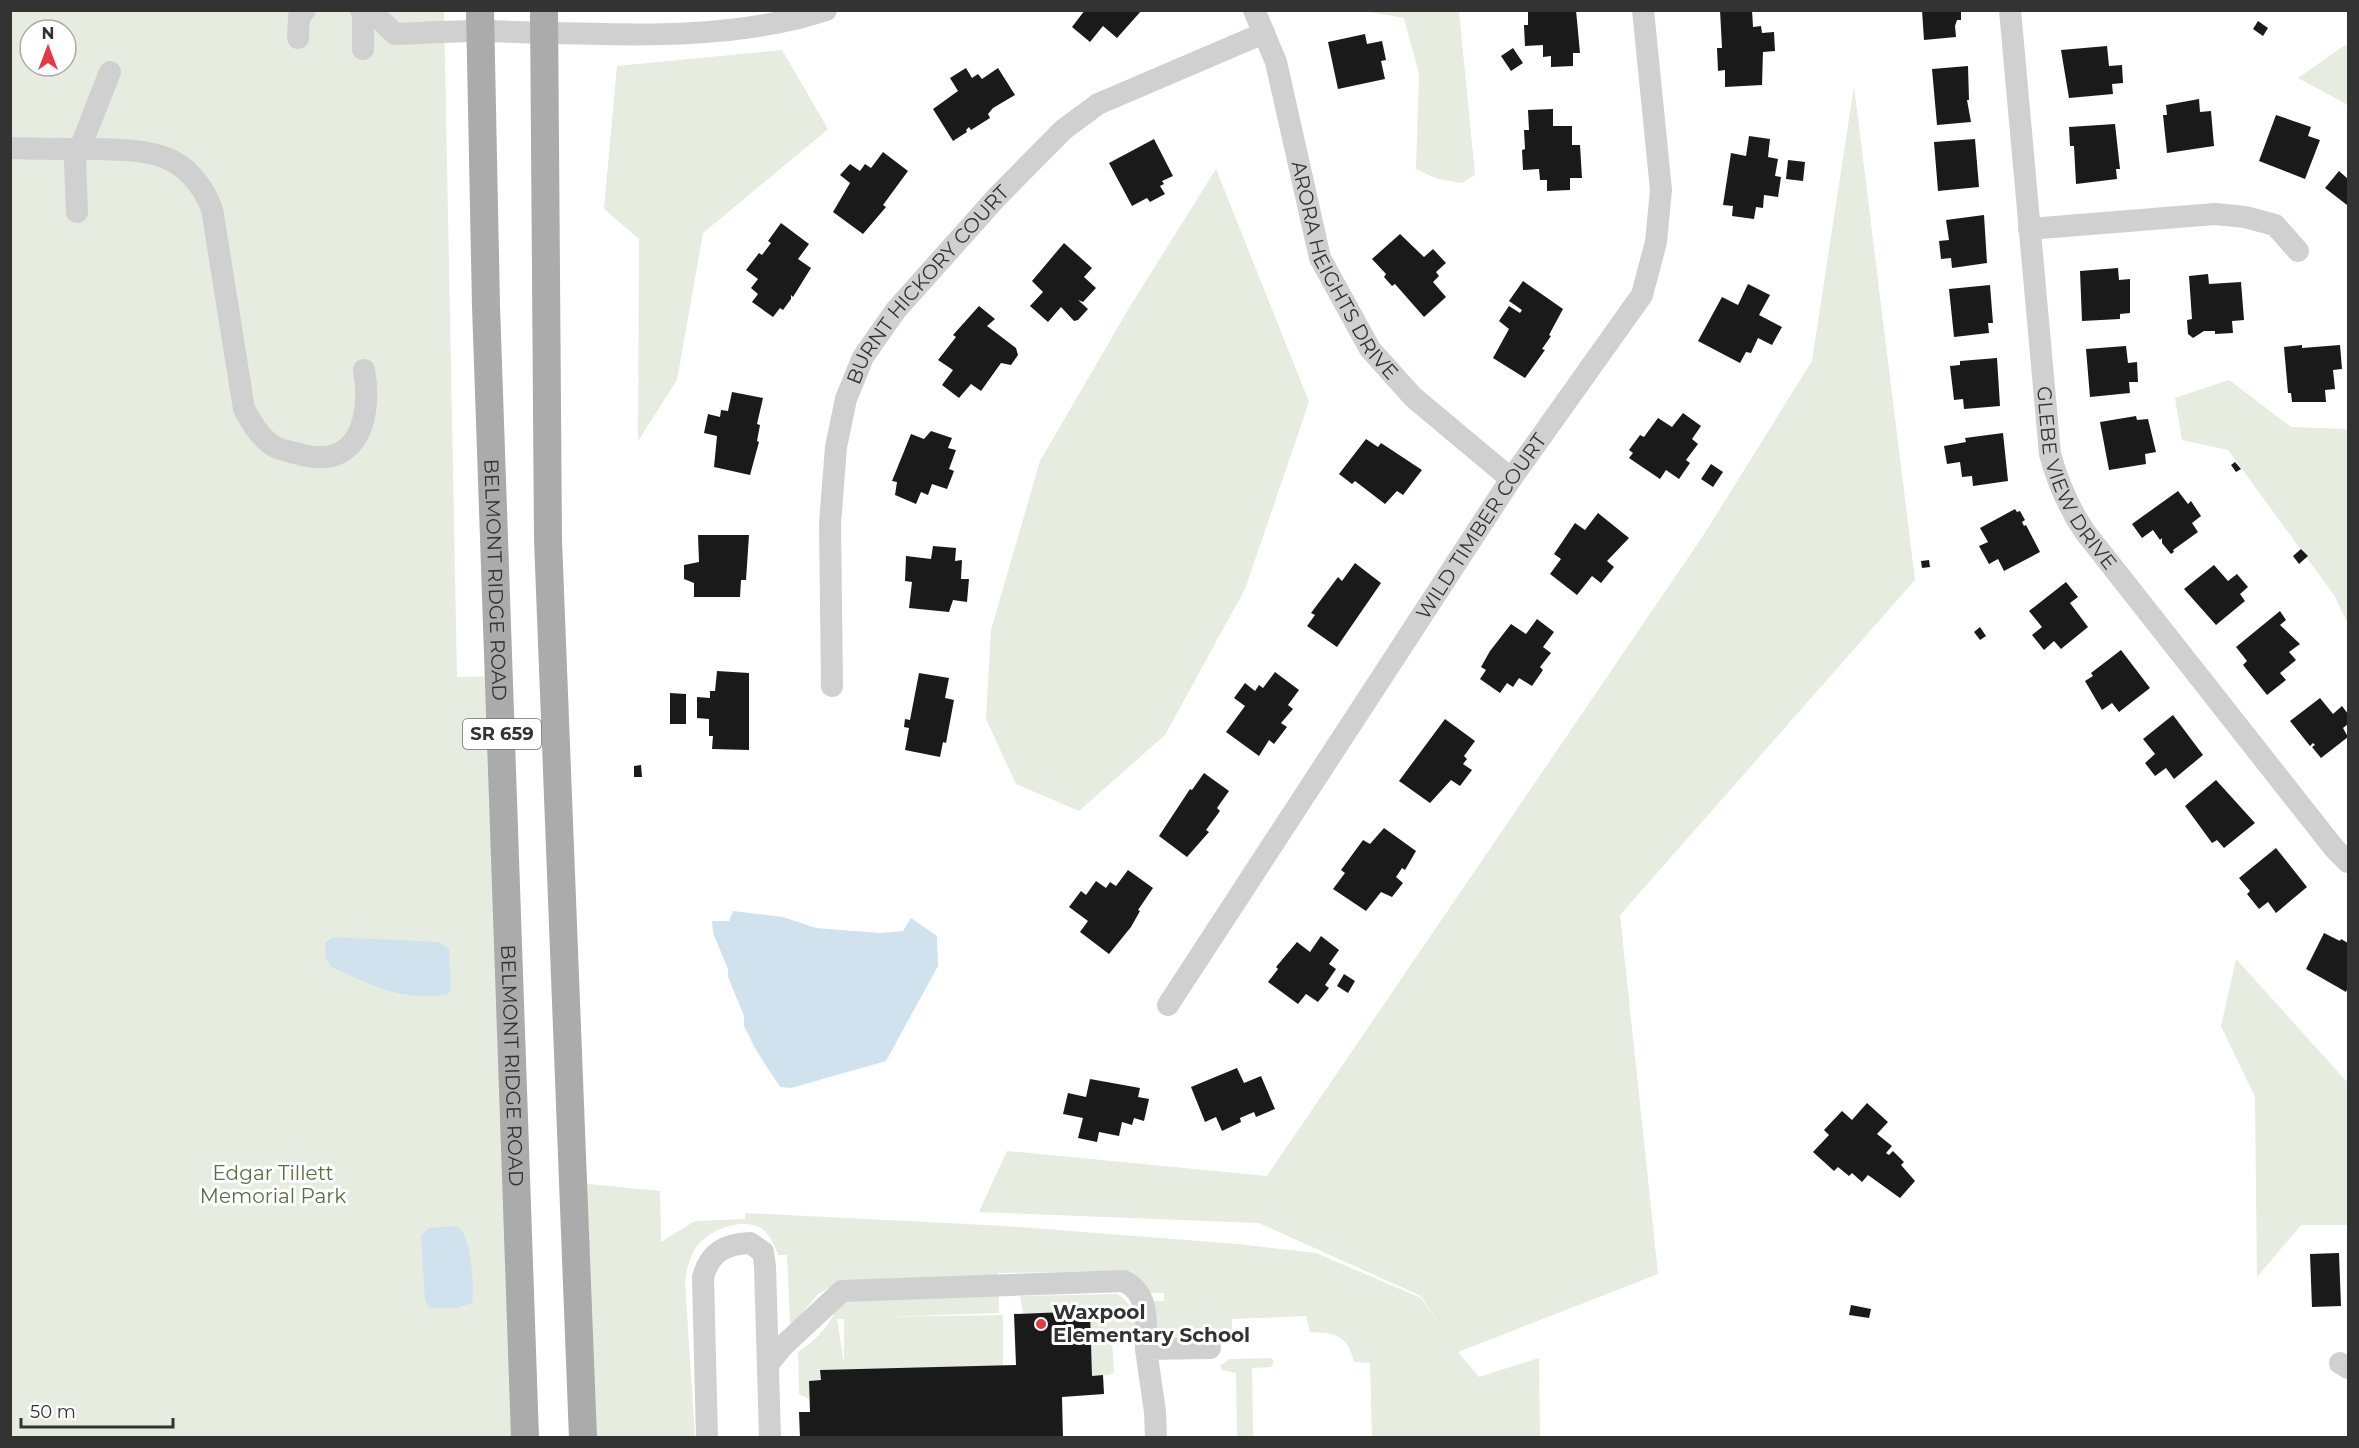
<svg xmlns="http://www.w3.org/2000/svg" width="2359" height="1448" font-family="Montserrat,sans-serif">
<rect width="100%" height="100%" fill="#fff"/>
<path fill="#e6ecdf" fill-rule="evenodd" d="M10,11H444L457,677L507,676L534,1437H11ZM30,30H66V66H30Z
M1364,11H1459L1475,175L1462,183L1438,179L1416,169L1419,74L1404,18Z
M2348,43V105L2298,78Z
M782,50L828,129L703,233L677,380L638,441L639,239L604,209L617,66Z
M1854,86L1915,580L1620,915L1658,1274L1458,1352L1479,1377L1539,1358L1540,1437H1372L1370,1363L1354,1362C1347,1335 1337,1333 1310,1332L1306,1316L1232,1319V1332L1229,1336L1160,1337L1155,1328L1152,1301H1164V1293H1149L1109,1271L998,1273L999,1313L879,1317L1003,1315V1366L820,1371L821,1380L809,1381V1399L799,1394L798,1352C810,1345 833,1324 835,1309C836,1302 835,1293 834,1285L818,1294L796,1321L790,1323L787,1255H778C775,1246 770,1234 761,1228C742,1217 708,1230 697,1246C689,1258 687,1269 685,1282L695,1437H587L579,1183L660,1191L661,1242L695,1221L745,1219V1213L1006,1226L1238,1244L1316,1253L1421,1298L1441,1327L1421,1296L1259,1223L979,1212L1007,1151L1267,1176L1703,536L1812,361ZM837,1319H844V1364Z
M1216,169L1309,402L1245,589L1165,735L1079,811L1016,784L986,719L991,630L1040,461L1129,308Z
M2229,380L2291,427L2348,429V624L2334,595L2228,450L2182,440L2175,398Z
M2236,959L2348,1083V1225H2301L2257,1277L2255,1097L2221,1026Z
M1118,1294L1130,1305L1141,1330H1135L1134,1339H1112L1114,1372L1109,1375L1092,1376L1090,1312L1023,1313L1020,1296Z
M1271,1358L1274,1361L1271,1367L1252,1368L1253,1437H1237L1236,1373L1222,1370L1220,1366L1229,1359Z"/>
<path fill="#cfe2ee" d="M733,911L783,917L816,928L879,933L903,931L911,918L937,936L938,966L886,1061L791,1088L780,1087L756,1050L744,1026V1016L728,977V969L713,933L712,921H729Z
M333,937L438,942L449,949L451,989L448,994C406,1003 370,984 333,968L326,960L325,943Z
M457,1226C471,1234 475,1288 472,1303L456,1308H430L425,1300L421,1236L429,1228Z"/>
<path fill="#1a1a1a" d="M1085,10H1142L1117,38L1103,26L1090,42L1072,27Z
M1528,10H1576L1580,53H1573V66L1551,67V56L1543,57V45L1525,46L1524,25H1528Z
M1720,10H1752L1753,27L1761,26L1762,33L1774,32L1775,51L1763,52L1762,85L1725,87V70L1718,71L1717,48H1722Z
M1922,10H1961V20H1957L1955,26L1956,37L1924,40Z
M2258,21L2268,28L2263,36L2253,29Z
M1365,34L1367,44L1382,41L1386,60L1381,61L1385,79L1338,89L1328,42Z
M2107,46L2109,66L2122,65L2123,83L2112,84L2113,94L2069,98L2061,50Z
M1513,48L1523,63L1511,71L1501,56Z
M1968,66L1969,100H1967L1971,122L1937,125L1932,69Z
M966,68L972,78L978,74L982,79L998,68L1015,95L993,108L988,114L990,118L971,130L969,127L966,130L967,132L953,141L933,109L958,91L950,78Z
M2199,99L2200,112L2211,111L2214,146L2167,153L2163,115H2167L2166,105Z
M1553,109V126H1572V145H1580L1582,178H1570V190L1547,191V180H1540L1539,169L1523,170L1522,150L1525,149L1524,130H1529L1528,110Z
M2276,115L2311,127L2308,136L2320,140L2305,179L2259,161Z
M2115,124L2120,169H2116L2117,179L2076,184L2074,146H2070L2069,127Z
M1749,136L1770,139L1768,157L1778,159L1775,176L1781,177L1778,197L1764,195L1763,208L1756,207L1754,219L1732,216L1733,206L1723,205L1731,153L1746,156Z
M1154,139L1173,176L1162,181L1164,184L1160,186L1165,194L1150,202L1147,198L1132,206L1109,163Z
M1975,139L1979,187L1938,191L1934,142Z
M883,152L908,171L883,205L886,207L863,234L833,212L850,183L840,175L850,164L860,171L865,164L871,168Z
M1788,160L1805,162L1803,181L1786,179Z
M2339,171L2348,179L2347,205L2325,188Z
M1984,215L1987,263L1952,268L1951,258L1941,259L1939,241L1949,240L1946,220Z
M781,223L809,244L798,259L811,268L793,297L791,295V299L783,310L780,308L773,317L752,302L758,294L751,288L758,279L746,270L759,253L762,255L771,243L768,241Z
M1400,234L1424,257L1433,249L1446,263L1436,272L1439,276L1433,282L1446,297L1424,317L1395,284L1392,286L1384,277L1386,274L1372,259Z
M1064,243L1092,268L1084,277L1096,288L1083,302L1078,300L1088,309L1078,320L1074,321L1061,307L1048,322L1030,306L1043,292L1032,281Z
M2118,268L2119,280L2130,279V313L2120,314V319L2082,321L2080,271Z
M2208,274L2209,284L2241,282L2244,320L2232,321L2233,333L2215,334V331H2204L2193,338L2188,334L2187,320L2192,319L2189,276Z
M1523,281L1563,309L1549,335L1551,336L1542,349L1545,350L1525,378L1493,358L1509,329L1499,321L1509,306L1520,313L1522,310L1509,301Z
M1748,284L1770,295L1759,315L1782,327L1772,345L1758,338L1751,353L1746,352L1740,363L1698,341L1722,297L1738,305Z
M1990,285L1993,323H1988L1989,333L1954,337L1949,289Z
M979,306L995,319L987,326L1016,348L1018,355L1011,365L1001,363L981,391L971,384L959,398L942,385L953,370L938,360L956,337L953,335Z
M2302,345V348L2340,345L2342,369L2333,370L2335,389L2325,390L2326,402H2292L2291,393H2288L2284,347Z
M2126,346L2128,363L2137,362L2138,382H2129L2130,393L2090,397L2086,349Z
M1997,358L2000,406L1964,409L1963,399L1954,400L1950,366L1960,365V361Z
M732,392L763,398L757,424L760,425L757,441L759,442L750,475L714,467L717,436L704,433L708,414L720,417L721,410L728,411Z
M1683,413L1701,426L1692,439L1698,444L1686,460L1690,463L1679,479L1666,470L1660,479L1629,458L1633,453L1629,450L1640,435L1644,437L1658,418L1672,427Z
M2136,416L2137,420L2148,419L2156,452L2145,454L2146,464L2109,470L2100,422Z
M931,431L952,438L948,448L956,450L949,469L954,471L947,489L932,484L928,495L921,492L916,504L895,495L897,482L892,481L911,434L924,439Z
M2003,433L2008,481L1973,486L1972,476L1962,477L1960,462L1947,464L1944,446L1966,442L1965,438Z
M1366,439L1378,447L1381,443L1422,470L1403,495L1397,491L1385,504L1355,481L1352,484L1339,474Z
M2235,462L2241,469L2236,472L2231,465Z
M1711,464L1723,472L1713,487L1701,479Z
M2178,491L2188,504L2191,501L2201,516L2192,523L2198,532L2173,550L2174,552L2171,554L2162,543V538L2160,540L2153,530L2142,538L2132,524Z
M2015,509L2017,512L2020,511L2025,520L2022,522L2024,526L2026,525L2040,552L2004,571L1998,559L1989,564L1979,546L1988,542L1980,528Z
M1598,513L1629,538L1607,561L1614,567L1601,583L1592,576L1577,595L1550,574L1561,559L1554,554L1575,523L1585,530Z
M698,535H749L746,580H741L740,597H694V583L684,579V565L699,562Z
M933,546L956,548L955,561L962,560L961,579H969L967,602L953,600L949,612L909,608L912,582L905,581L906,556L931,559Z
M2301,549L2308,556L2299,564L2293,556Z
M1929,560L1930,567L1922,568L1921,561Z
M1355,563L1381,583L1337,647L1307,626L1315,615L1311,613L1338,577L1342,581Z
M2214,565L2228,581L2237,574L2248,587L2240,594L2245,601L2216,625L2184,589Z
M2066,582L2078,597L2070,603L2088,627L2061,649L2054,641L2044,650L2032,635L2042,627L2029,611Z
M2280,611L2286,620L2280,625L2300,644L2289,652L2296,660L2280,673L2286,680L2267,695L2243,665L2247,661L2236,647Z
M1537,619L1554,632L1543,647L1551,653L1540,667L1543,670L1532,686L1519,678L1513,687L1507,683L1500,693L1480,679L1486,670L1481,667L1490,651L1511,624L1526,634Z
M1980,627L1986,636L1980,640L1974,632Z
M2121,650L2150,688L2119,712L2112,703L2102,710L2085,681L2093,676L2091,673Z
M717,671L749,673V750L712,749L713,736H709V719L697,718V697L710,698V691H715Z
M1275,672L1299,690L1288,705L1293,709L1281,723L1287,727L1274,744L1269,740L1259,756L1226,732L1245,706L1234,698L1245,683L1255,691L1259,685L1263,688Z
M919,673L949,678L945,698L954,700L946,743L943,742L940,757L905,750L909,728L904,727L905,719L910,720Z
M670,693L686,694V724H670Z
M2320,698L2333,714L2342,706L2348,714V724L2343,728L2348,737L2321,758L2312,747L2315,745L2313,743L2310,746L2290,721Z
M2173,715L2203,755L2174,779L2166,768L2155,776L2145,763L2155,754L2143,739Z
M1445,719L1475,741L1464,756L1467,759L1463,764L1472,770L1460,786L1451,780L1430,803L1399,781Z
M641,765L642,777H634V766Z
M1204,773L1229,791L1217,808L1220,811L1206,830L1209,832L1187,857L1159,836L1190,789L1192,790Z
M2216,780L2255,823L2224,848L2217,840L2212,843L2185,806Z
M1384,828L1416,851L1405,870L1402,868L1396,877L1403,883L1392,897L1381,892L1366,911L1333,889L1345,873L1341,870L1363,840L1370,844Z
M2276,848L2307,887L2276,913L2268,902L2259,909L2247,894L2250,891L2239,878Z
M1128,870L1153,888L1138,910L1140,911L1131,927L1109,954L1080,932L1088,921L1069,907L1081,891L1086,895L1096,881L1106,888L1110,882L1116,886Z
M2324,933L2340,941L2341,939L2348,943V987L2346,992L2306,969Z
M1321,936L1339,950L1329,964L1336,969L1325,985L1329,988L1318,1002L1306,994L1298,1004L1268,982L1278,969L1276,967L1297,942L1310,952Z
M1344,974L1355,981L1348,993L1337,986Z
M1237,1068L1244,1083L1261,1076L1275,1109L1256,1117L1254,1112L1240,1118L1241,1122L1222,1131L1216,1117L1205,1122L1191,1087Z
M1090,1079L1140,1088L1138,1097L1149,1099L1144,1121L1134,1118L1132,1125L1122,1122L1119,1136L1099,1132L1097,1142L1078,1138L1083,1118L1063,1114L1068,1093L1086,1097Z
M1867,1103L1888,1122L1877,1134L1892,1146L1886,1153L1889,1155L1893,1151L1904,1162L1901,1165L1915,1181L1900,1198L1868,1175L1862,1182L1852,1173L1849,1176L1838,1167L1834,1171L1813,1152L1829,1135L1824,1130L1842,1111L1852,1120Z
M2339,1253L2341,1306L2312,1307L2310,1254Z
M1851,1305L1871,1309L1869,1318L1849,1315Z
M1090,1311L1092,1376L1103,1375L1104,1394L1062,1397L1063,1438H800L799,1412H810L809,1381L821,1380L820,1370L1016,1365L1014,1314Z"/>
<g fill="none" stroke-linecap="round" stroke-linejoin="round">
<g stroke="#d0d0d0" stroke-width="22">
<path d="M361,10L373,13L395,34C424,33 453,31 482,31C592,33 720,45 826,10"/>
<path id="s1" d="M1254,10L1276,62L1320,258L1370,349L1413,397L1511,479"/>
<path id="s2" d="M2010,10L2050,454C2058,483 2068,507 2085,532L2334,848L2348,862"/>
<path d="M363,11V49"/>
<path d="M298,38L299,17L305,10"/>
<path d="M10,148C38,149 66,149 94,149C149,150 189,151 212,209L244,409C251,422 259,436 272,445C280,451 294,452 303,455C360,469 372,414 364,370"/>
<path d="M77,212L75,161L110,72"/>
<path d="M2029,229L2215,214L2245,217L2275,225L2298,251"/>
<path id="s3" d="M832,686L830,524L836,447L846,399L863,357L896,310L996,198L1063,130L1098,104L1264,33"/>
<path id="s4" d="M1168,1005L1511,479L1642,295L1656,242L1661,190L1643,10"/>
<path d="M2340,1363L2348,1368"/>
<path d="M768,1364L784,1345L842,1291L1124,1281C1150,1294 1146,1323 1146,1349"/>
<path d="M707,1438L703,1277C710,1252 725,1244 750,1243L763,1252L765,1266L770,1438"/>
<path d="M1156,1438L1155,1412L1146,1349L1210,1348"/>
</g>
<g stroke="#ababab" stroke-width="28">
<path id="s5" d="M480,10L486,306L525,1438"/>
<path d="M544,10L548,540L583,1438"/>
</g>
</g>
<circle fill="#e63946" stroke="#fff" stroke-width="2" cx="1041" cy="1324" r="6"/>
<g text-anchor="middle" stroke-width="6" stroke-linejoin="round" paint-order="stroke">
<rect fill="#fff" stroke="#707070" stroke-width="1.5" x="463" y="719" width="78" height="30" rx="4.5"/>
<g font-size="18" font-weight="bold" fill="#333">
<text x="502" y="740">SR 659</text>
</g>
<g font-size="20" fill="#333" stroke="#fff">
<text dy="7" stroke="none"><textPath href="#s1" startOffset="278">ARORA HEIGHTS DRIVE</textPath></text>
<text dy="7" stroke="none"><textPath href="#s3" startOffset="430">BURNT HICKORY COURT</textPath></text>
<text dy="7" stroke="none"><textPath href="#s2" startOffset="477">GLEBE VIEW DRIVE</textPath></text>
<text dy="7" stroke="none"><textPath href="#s4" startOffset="572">WILD TIMBER COURT</textPath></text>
<text dy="7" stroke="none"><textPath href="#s5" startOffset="570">BELMONT RIDGE ROAD</textPath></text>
<text dy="7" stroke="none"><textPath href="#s5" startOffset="1056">BELMONT RIDGE ROAD</textPath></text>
</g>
<g font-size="20" fill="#56703f" stroke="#fff">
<text x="273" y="1180">Edgar Tillett<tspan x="273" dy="23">Memorial Park</tspan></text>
</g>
<g font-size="20" font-weight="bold" fill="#333" stroke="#fff" text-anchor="start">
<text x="1053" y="1319">Waxpool<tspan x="1053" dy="23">Elementary School</tspan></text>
</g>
</g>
<rect width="2359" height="1448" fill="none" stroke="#333333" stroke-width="24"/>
<g transform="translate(48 48)"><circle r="28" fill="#ffffff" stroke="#adadad" stroke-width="1.5"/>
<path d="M0-4.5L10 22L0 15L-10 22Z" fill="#e63946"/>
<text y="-9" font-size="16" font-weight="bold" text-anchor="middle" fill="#333333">N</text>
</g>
<path d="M21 1418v9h152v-9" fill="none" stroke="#333333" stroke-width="3"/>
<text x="30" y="1418" font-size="18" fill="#333333" stroke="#ffffff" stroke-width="4.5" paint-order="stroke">50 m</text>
</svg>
